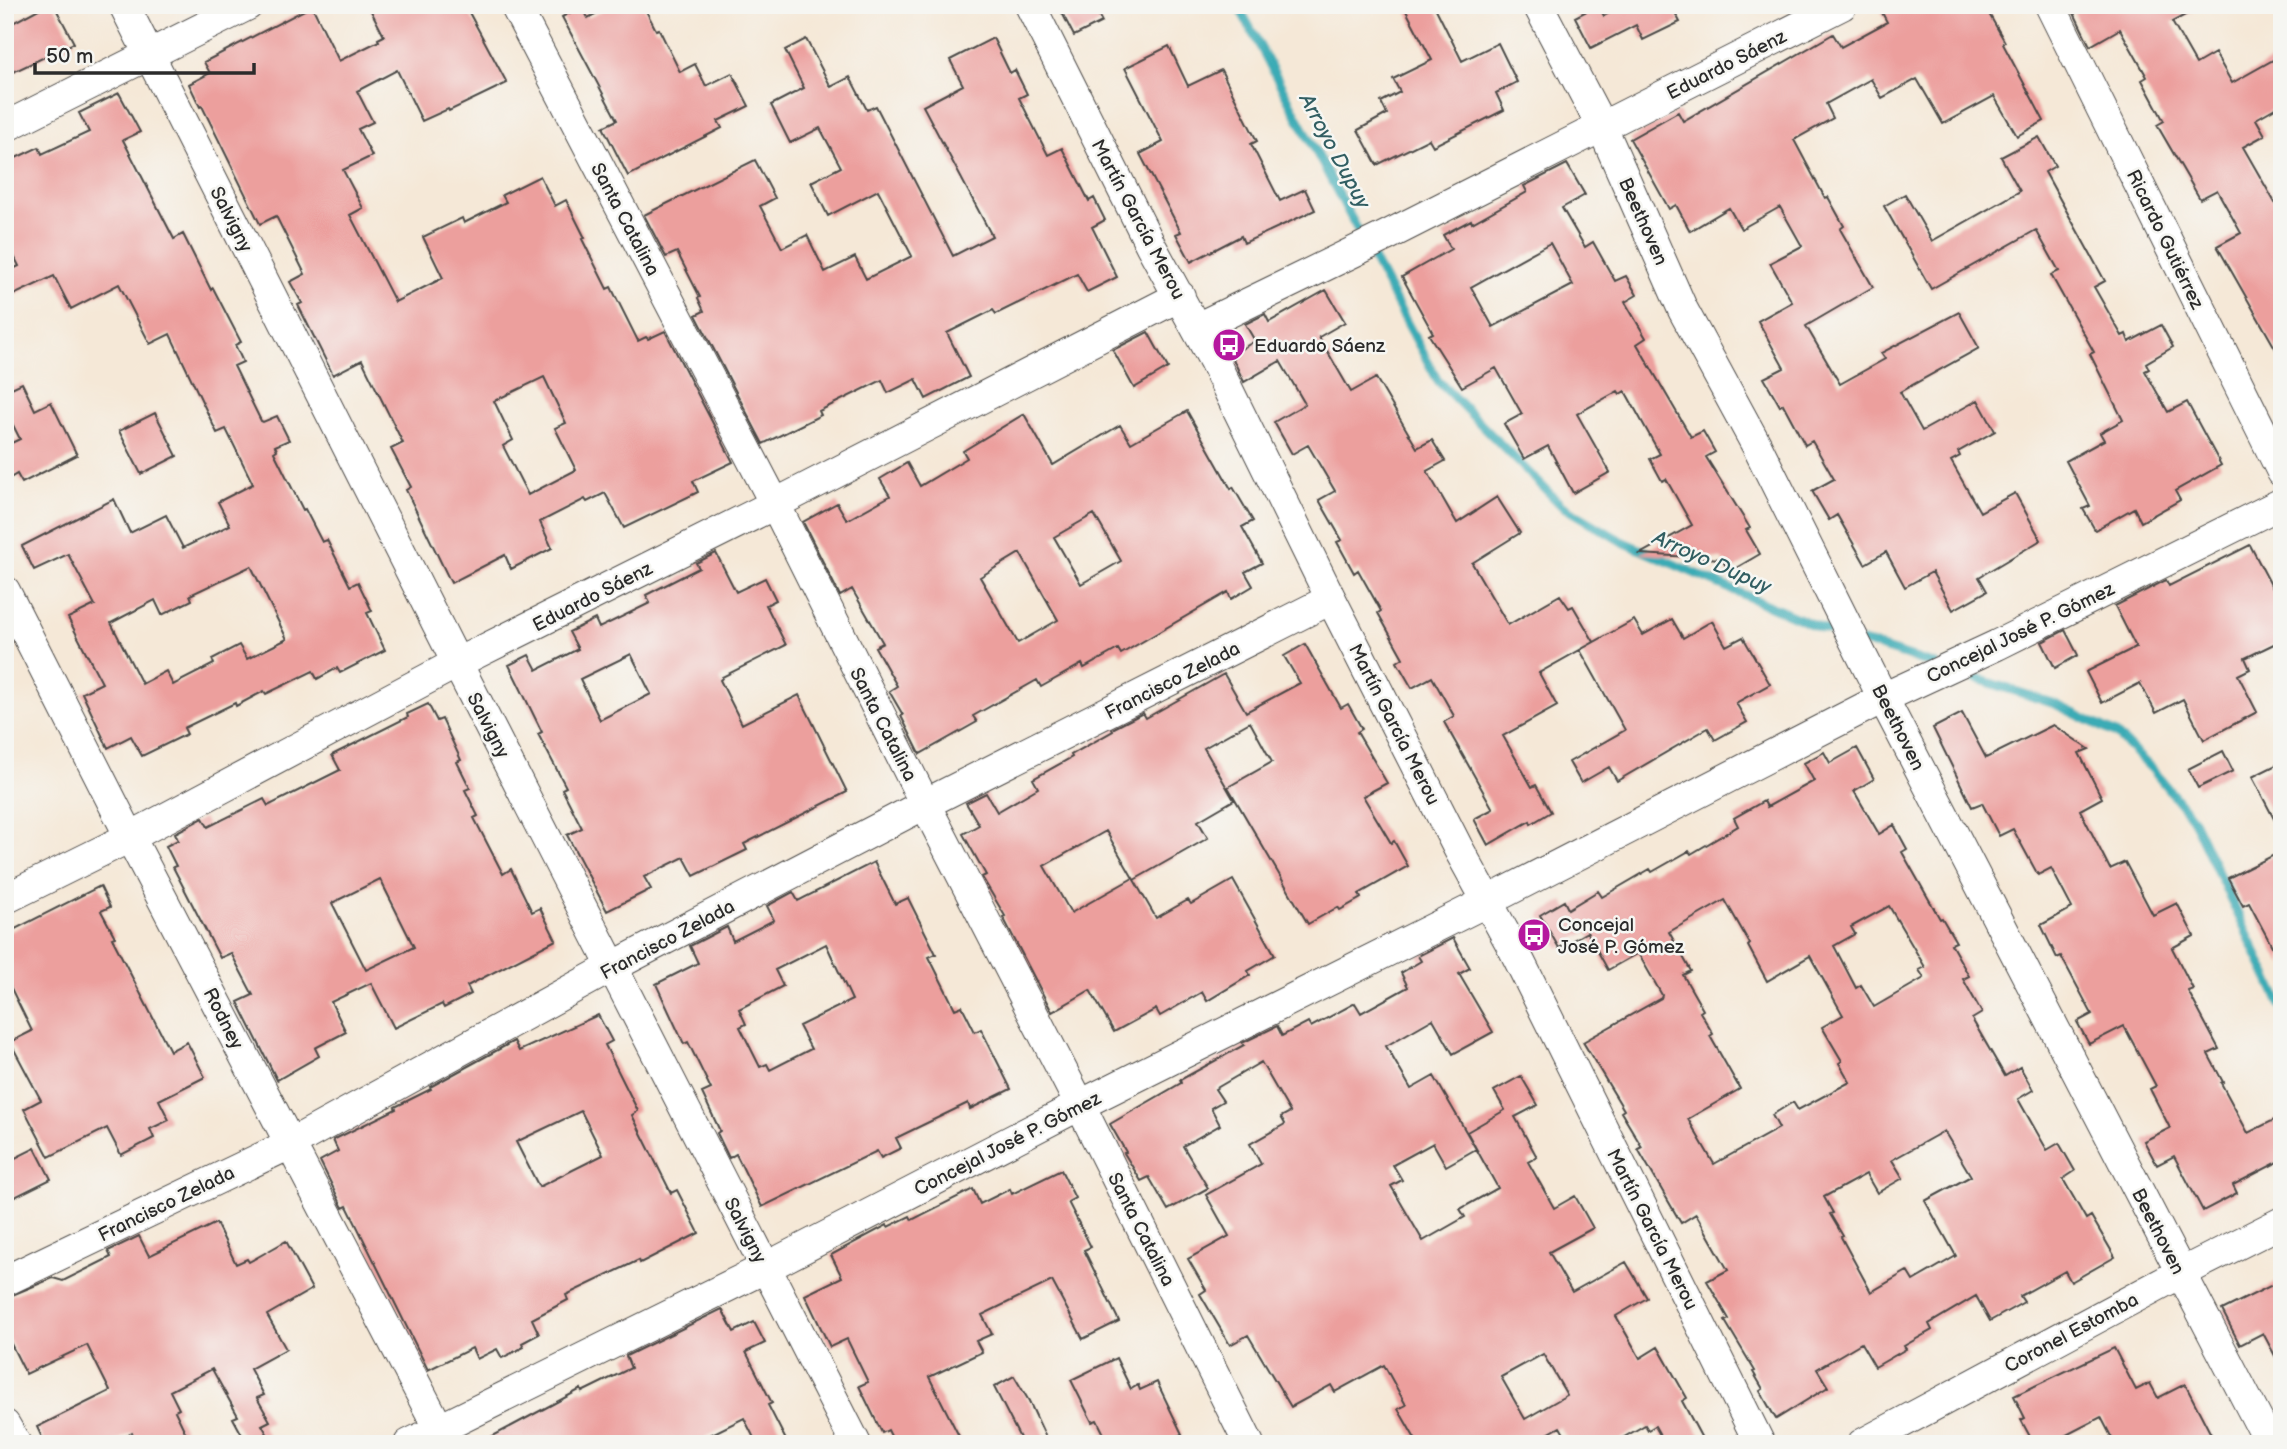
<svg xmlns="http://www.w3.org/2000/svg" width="2287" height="1449" font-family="'Balsamiq Sans',sans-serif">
<rect width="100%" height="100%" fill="#f6f6f2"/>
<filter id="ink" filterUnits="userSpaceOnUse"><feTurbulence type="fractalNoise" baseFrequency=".0143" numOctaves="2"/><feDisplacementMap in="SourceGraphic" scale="14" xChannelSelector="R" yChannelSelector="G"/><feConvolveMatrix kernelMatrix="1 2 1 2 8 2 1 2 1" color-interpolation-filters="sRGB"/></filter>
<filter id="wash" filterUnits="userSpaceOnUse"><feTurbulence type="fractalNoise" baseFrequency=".00686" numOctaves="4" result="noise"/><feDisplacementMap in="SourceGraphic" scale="28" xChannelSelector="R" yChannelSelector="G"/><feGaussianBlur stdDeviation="1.57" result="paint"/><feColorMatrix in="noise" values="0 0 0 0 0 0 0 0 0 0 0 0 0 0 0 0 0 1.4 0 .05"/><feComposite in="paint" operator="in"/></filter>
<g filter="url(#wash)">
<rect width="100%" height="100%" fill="#f5e8d7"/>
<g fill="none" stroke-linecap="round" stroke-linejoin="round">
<path stroke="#3aabb5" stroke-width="9" d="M1238,5L1438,381L1562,506L1623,542L1818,627L1843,635
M1863,642L1936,665
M1956,672L2055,704L2116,734L2152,769L2192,818L2282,1007"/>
</g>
<g id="blocks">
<path fill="#ec9f9d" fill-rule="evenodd" d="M46,5H54L74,43L5,76V27Z
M368,5H465L507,83L449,111L448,109L422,121L397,70L357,91L373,122L358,129L372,156L343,170L363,208L350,215L395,302L443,278L423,237L462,218L464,223L506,202L502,195L540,176L555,206L566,200L585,238L582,239L607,289L611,287L638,341L646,337L648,339L665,331L733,462L693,481L698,492L624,528L605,493L587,502L585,499L540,522L552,548L511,569L505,555L451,583L406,490L411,487L391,449L403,443L362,360L333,375L298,305L302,303L290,282L305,274L276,216L260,224L202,106L200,107L189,84L210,73L204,62L312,6L339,61L379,41L378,39L384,36ZM544,377L566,423L555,428L576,470L528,495L503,446L513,440L494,401Z
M612,5H643L656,30L659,29L680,72L695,64L706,86L732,73L749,106L718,121L722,128L628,176L603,127L617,120L562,17L582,6L588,18Z
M1058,5H1093L1102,22L1074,36Z
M1403,5H1434L1462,61L1498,43L1517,82L1496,93L1504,110L1433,146L1429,139L1377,165L1358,130L1387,114L1381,102L1400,92L1393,79L1432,60Z
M1598,5L1604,16L1625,5H1675L1672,7L1680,22L1643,40L1636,25L1591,48L1575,17Z
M1878,5H1984L2005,42L2003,44L2044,121L2017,136L1994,96L1943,124L1917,79L1882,98L1871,79L1826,104L1833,118L1794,140L1825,198L1828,197L1844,226L1840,229L1873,287L1806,326L1840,384L1885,359L1881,353L1959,312L1979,348L1900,392L1922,431L1978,400L1995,431L1958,452L1960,456L1951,461L1980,512L2015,493L2041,540L1979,577L1987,591L1953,610L1932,572L1905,587L1886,552L1865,564L1837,515L1829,520L1812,491L1834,479L1812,441L1805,445L1783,404L1780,406L1764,378L1784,368L1758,321L1792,302L1770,263L1802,246L1780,207L1741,229L1729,208L1690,231L1676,205L1669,209L1630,139L1678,112L1683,121L1833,34L1841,47L1887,22Z
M2088,5H2204L2172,22L2196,64L2215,53L2232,83L2282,55V104L2256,119L2265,135L2243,147L2282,215V360L2217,246L2241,233L2217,190L2200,199L2157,125L2164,121L2142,80L2147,77L2120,29L2090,46L2074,13Z
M993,38L1010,73L1015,70L1027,94L1019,98L1048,155L1062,148L1089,201L1094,198L1105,220L1092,227L1117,277L1087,292L1077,274L996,314L993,310L947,333L969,377L926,399L916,379L888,393L882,380L819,411L821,415L763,444L696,315L704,311L698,298L700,297L677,252L666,257L644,215L755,160L775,198L760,206L782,248L807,235L825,272L855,257L866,279L912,256L878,190L828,216L811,182L841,167L820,128L790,143L771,105L804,88L785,50L806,39L831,87L850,77L867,110L876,106L953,256L992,236L923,106L963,85L950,60Z
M1169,46L1188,86L1221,70L1257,141L1251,144L1280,201L1305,189L1315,210L1244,243L1241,236L1191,262L1176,234L1181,232L1140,154L1163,142L1125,68Z
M119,93L140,132L123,140L174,239L183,234L211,290L213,288L241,342L235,345L243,362L234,366L261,421L263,422L277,416L289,440L275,446L277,450L274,452L303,510L305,509L322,542L327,540L350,586L358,582L372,611L367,613L385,650L340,673L337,668L317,679L313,671L266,694L264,691L236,706L235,703L184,728L187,734L142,756L131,736L108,748L82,693L102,683L68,618L95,605L68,554L34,570L22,546L114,499L130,533L166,515L183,548L230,525L218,502L253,484L226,429L217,433L170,334L150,344L119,284L71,309L54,276L5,299V273L19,266L5,238V163L39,147L42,154L89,132L79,113ZM251,566L287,639L247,659L239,645L212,659L214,664L173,685L166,671L142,684L111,623L155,600L162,615L192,600L190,595Z
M2039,137L2055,166L2045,172L2105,281L2094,287L2122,336L2126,334L2129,342L2161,325L2173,347L2146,363L2149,369L2145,371L2168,412L2187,402L2221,465L2175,491L2180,500L2141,522L2134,508L2095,530L2083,509L2090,506L2066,461L2104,440L2100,433L2123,420L2090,354L2094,352L2051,275L2059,271L2036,230L1931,289L1884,206L1905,194L1932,241L2020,191L2001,157Z
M1567,164L1585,195L1562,208L1585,247L1593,242L1615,281L1626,276L1637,295L1625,302L1646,338L1637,344L1691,437L1703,431L1715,452L1706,457L1750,528L1746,530L1760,554L1729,572L1722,559L1640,554L1692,525L1666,479L1662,481L1650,459L1660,454L1625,391L1620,394L1618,391L1577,414L1610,472L1573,493L1548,446L1524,459L1504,424L1522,414L1496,368L1462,387L1429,335L1433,333L1402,277L1451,249L1443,235L1471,220L1472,223L1527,192L1524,186ZM1550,243L1573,285L1493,327L1471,287Z
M1326,290L1345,322L1319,337L1351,392L1376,378L1417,448L1432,440L1445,461L1427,471L1457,523L1497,497L1520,533L1472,563L1508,625L1560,595L1569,608L1573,606L1594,642L1539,673L1557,706L1503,736L1532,787L1536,785L1551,812L1531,824L1530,821L1488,845L1474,819L1493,809L1444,722L1454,716L1432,677L1412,688L1397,662L1403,658L1378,613L1381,611L1358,570L1354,573L1337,542L1342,540L1319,500L1335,491L1308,445L1292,454L1274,422L1305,404L1280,361L1244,382L1231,355L1255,341L1245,324L1265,314L1269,322Z
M1148,332L1168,368L1134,388L1113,350Z
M22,383L35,410L51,402L77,455L22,483L17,474L5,481V446L20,439L5,409V391Z
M1187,411L1231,489L1233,487L1253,521L1242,527L1262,563L1245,572L1253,586L1231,599L1228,592L1121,654L1118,649L1084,668L1082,664L1041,687L1037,680L973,716L977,722L920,754L901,716L903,715L889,691L897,686L875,647L883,643L852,589L840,596L803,522L837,503L847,520L890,496L880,479L907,463L920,486L967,458L963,451L1024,414L1053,465L1120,425L1131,443ZM1094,514L1121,561L1081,584L1054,537ZM1020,553L1058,620L1018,643L980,577Z
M155,413L177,456L141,474L119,431Z
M2250,545L2282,606V640L2245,658L2250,669L2238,675L2257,712L2204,740L2183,699L2156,713L2140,683L2102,703L2086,672L2136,647L2115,606L2166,580L2169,586Z
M716,553L736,592L765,578L776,600L766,605L786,645L722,677V678L720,680L742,724L799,695L847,792L744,844L747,850L694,876L684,857L644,877L651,889L607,911L567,835L582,828L562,789L566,787L538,734L542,732L509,665L529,655L537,670L578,649L569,632L595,619L599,628L650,603L646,595L699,568L696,563ZM631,654L651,694L600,720L580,679Z
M1672,619L1683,638L1712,621L1726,646L1743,637L1770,684L1736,703L1747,722L1715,740L1708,728L1617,781L1609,767L1581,783L1569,762L1625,730L1580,650L1634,620L1643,635Z
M2065,630L2078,655L2055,668L2042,642Z
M1305,644L1341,708L1348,704L1362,729L1357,732L1387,783L1363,796L1391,843L1394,841L1408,866L1359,894L1361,898L1340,910L1338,907L1308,924L1228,787L1272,762L1250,722L1204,748L1234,800L1198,821L1208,838L1134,880L1106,831L1044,866L1071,913L1133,878L1156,918L1188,900L1191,904L1233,880L1275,955L1248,971L1250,975L1207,1001L1202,992L1160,1016L1156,1009L1114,1032L1090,990L1052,1012L1003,917L1005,916L982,877L986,875L963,834L979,825L966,803L986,793L997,812L1038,788L1033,779L1072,757L1071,755L1113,731L1112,729L1143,713L1146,718L1224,674L1246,712L1300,683L1284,656Z
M428,704L437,721L442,719L461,760L457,762L470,788L465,790L478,816L474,818L503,874L511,869L532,912L540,908L556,940L467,986L471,994L444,1008L442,1004L394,1028L371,983L331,1002L346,1032L315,1048L319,1056L277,1080L238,1002L253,995L231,953L220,958L173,867L176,866L166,846L178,840L175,833L203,818L208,827L264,799L268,806L340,770L332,755L408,717L407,714ZM380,879L414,947L366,970L332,903Z
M1962,713L1986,758L2053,725L2089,749L2079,753L2102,798L2080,810L2110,869L2125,862L2153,915L2177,903L2194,936L2172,948L2193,989L2188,991L2219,1049L2208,1054L2223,1082L2221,1083L2248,1133L2282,1116V1160L2233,1185L2237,1193L2203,1211L2174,1156L2157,1165L2144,1141L2170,1128L2150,1089L2156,1086L2124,1026L2089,1044L2077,1022L2092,1014L2061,956L2057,958L2041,925L2072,908L2051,868L2038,875L2013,829L1999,836L1982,803L1972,807L1933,728Z
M1857,748L1874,779L1854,791L1879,834L1894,825L1907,849L1902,852L1940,919L1942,918L1956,942L1951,944L1969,976L1963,979L1982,1013L1972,1019L2005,1076L2020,1067L2033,1090L2018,1099L2047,1150L2059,1143L2075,1171L2063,1179L2086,1219L2091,1216L2115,1257L2071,1282L2065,1271L2020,1296L2024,1302L1990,1321L1976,1296L1929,1324L1932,1330L1904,1346L1906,1349L1875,1367L1861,1343L1817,1369L1828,1387L1776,1419L1760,1391L1763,1389L1753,1372L1755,1371L1725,1321L1729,1319L1707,1281L1728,1270L1696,1214L1681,1223L1638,1149L1642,1147L1621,1112L1624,1110L1583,1042L1661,998L1662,995L1638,953L1608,970L1587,932L1559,948L1540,915L1564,901L1568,909L1598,891L1602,897L1650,869L1652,872L1689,851L1691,854L1738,826L1734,818L1764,801L1767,807L1814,781L1804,763L1824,752L1830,763ZM1725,900L1750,944L1748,946L1767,981L1810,956L1843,1015L1822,1027L1842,1061L1839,1063L1850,1082L1798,1110L1793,1102L1772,1115L1779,1128L1714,1164L1688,1119L1740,1089L1710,1036L1713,1034L1700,1012L1703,1010L1683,975L1691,971L1669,932ZM1889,906L1925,967L1919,970L1924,978L1874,1007L1861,985L1856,988L1834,946L1855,934L1851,927ZM1944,1131L1971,1176L1925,1201L1956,1256L1913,1281L1907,1271L1871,1292L1841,1237L1843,1236L1830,1214L1833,1213L1824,1197L1866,1174L1877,1193L1903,1178L1892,1160Z
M2223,751L2233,771L2198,788L2188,769Z
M2282,762V834L2252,777Z
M2282,851V965L2249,903L2243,906L2228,878Z
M874,862L895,904L908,898L936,954L929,957L955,1009L962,1006L975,1032L981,1029L1011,1089L970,1109L968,1103L896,1138L901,1148L881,1158L877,1151L762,1207L736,1154L729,1158L717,1133L720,1131L702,1093L711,1089L688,1042L684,1044L656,984L698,963L690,946L727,927L733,941L774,920L767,906L793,892L798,901ZM826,944L852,1000L799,1026L811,1049L770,1070L767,1064L760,1067L740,1027L746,1024L739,1009L783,986L775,970Z
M100,886L110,907L101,911L115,937L112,938L170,1051L187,1042L205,1077L159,1100L169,1120L150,1129L154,1138L121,1155L107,1128L49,1157L24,1109L41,1100L10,1042L32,1031L5,976V934Z
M1453,938L1470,968L1459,974L1493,1032L1453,1054L1433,1019L1386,1046L1411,1089L1434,1076L1476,1149L1446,1166L1433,1143L1393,1165L1402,1180L1391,1186L1423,1241L1465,1217L1460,1209L1498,1188L1467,1132L1505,1110L1494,1091L1521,1076L1538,1105L1515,1117L1537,1157L1528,1162L1554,1208L1575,1196L1593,1228L1549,1252L1572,1292L1626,1262L1647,1298L1616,1316L1640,1358L1658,1347L1687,1398L1682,1401L1705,1444H1665L1655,1426L1648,1430L1645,1425L1612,1444H1570L1560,1427L1537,1440L1539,1444H1418L1398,1409L1406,1405L1384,1365L1335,1392L1331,1385L1291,1407L1248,1335L1230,1345L1200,1294L1206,1290L1188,1259L1229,1236L1206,1195L1261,1164L1250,1144L1285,1124L1281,1117L1290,1112L1261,1062L1215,1089L1223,1101L1211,1108L1220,1125L1183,1146L1208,1188L1168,1210L1149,1177L1141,1181L1124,1153L1126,1152L1110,1124L1181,1083L1180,1080L1244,1045L1242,1043L1277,1026L1282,1036L1308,1022L1311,1027L1355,1003L1361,1013L1408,987L1401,973L1421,961L1418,956ZM1543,1354L1567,1395L1525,1419L1501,1377Z
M598,1015L612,1041L605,1045L638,1111L632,1115L671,1193L677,1190L699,1233L640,1263L639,1260L566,1295L568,1300L532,1319L539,1334L522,1343L524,1347L502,1358L497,1349L477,1359L472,1348L428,1370L347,1206L343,1208L320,1161L338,1151L333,1140L396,1109L395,1107L431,1089L430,1087L514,1041L519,1051ZM581,1111L603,1155L539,1187L516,1142Z
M35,1148L51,1179L5,1202V1163Z
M1061,1170L1075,1198L1068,1202L1091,1247L1084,1250L1119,1321L1083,1339L1052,1281L982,1315L992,1334L976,1341L982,1352L929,1377L963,1444H895L888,1430L882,1433L859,1386L868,1382L847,1339L830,1347L805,1295L842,1277L831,1255L887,1225L888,1227L910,1216L912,1220L973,1189L980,1204L1010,1189L1012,1194Z
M216,1223L236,1264L247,1259L249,1262L286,1241L312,1289L267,1315L286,1349L250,1369L264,1395L257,1398L270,1421L262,1425L273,1444H247L233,1418L238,1416L212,1369L170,1391L179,1409L175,1411L191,1444H137L132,1433L110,1444H45L37,1427L110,1391L87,1345L26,1374L5,1332V1298L53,1278L63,1281L111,1257L108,1251L139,1236L149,1256Z
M2282,1280V1369L2263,1333L2240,1345L2222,1310Z
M722,1309L734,1332L754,1322L765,1343L746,1352L772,1403L768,1405L788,1444H757L744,1418L692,1444H478L581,1389L582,1392L631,1368L626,1356Z
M2114,1348L2136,1390L2150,1383L2158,1398L2185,1384L2216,1444H2115L2101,1417L2049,1444H2034L2021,1420L2025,1418L2014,1396Z
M1116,1358L1131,1389L1138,1385L1140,1390L1157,1382L1182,1434L1161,1444H1109L1097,1420L1092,1422L1071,1380Z
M1014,1376L1029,1401L1049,1444H1023L994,1387Z"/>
</g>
</g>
<g filter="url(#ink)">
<use href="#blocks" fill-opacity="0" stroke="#494745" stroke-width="2"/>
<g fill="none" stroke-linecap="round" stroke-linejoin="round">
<defs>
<path id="minor" d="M124,5L457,663L856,1444
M515,5L775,504L925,804L1080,1105L1249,1444
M1030,5L1151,246L1213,359L1331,599L1458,848L1514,950L1760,1444
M1538,5L1602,127L1683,310L1757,446L1883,698L2270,1444
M2050,5L2282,472
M5,127L248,5
M1197,328L1386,236L1842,5
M5,591L130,837L447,1444
M5,899L130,837L457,663L775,504L1180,296
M5,1281L290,1144L612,967L925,804L1331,599
M5,1425L16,1444
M409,1444L765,1268L1080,1105L1488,901L1883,698L1997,645L2282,503
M1862,1444L2181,1273L2282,1222"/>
</defs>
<use href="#minor" stroke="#494745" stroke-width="32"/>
<use href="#minor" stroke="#fff" stroke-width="30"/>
</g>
</g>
<defs>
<symbol id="bus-disc" viewBox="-11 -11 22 22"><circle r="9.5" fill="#b5179e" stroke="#f6f6f2"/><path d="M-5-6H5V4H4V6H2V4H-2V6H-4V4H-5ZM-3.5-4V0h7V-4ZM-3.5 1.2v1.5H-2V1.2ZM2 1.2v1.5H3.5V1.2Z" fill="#fff"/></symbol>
</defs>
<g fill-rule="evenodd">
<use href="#bus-disc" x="1210" y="326" width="38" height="38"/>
<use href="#bus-disc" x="1515" y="916" width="38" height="38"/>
</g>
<g text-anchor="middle" stroke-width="5" stroke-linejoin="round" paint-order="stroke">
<g font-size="19" fill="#2b2b2b" stroke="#f6f6f2">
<text transform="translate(1726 64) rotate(-27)" y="7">Eduardo Sáenz</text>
<text transform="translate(232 219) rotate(63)" y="7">Salvigny</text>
<text transform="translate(626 219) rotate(62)" y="7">Santa Catalina</text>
<text transform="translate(1139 219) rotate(62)" y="7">Martín García Merou</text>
<text transform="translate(1644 221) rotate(66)" y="7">Beethoven</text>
<text transform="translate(2166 239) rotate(64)" y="7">Ricardo Gutiérrez</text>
<text transform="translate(592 596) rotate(-27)" y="7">Eduardo Sáenz</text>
<text transform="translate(2020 632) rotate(-26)" y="7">Concejal José P. Gómez</text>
<text transform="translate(1172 680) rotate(-27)" y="7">Francisco Zelada</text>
<text transform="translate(884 724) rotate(63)" y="7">Santa Catalina</text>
<text transform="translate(1395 724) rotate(63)" y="7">Martín García Merou</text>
<text transform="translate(489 725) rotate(63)" y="7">Salvigny</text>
<text transform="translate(1899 727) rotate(63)" y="7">Beethoven</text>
<text transform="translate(667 939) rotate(-28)" y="7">Francisco Zelada</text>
<text transform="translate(224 1018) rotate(63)" y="7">Rodney</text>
<text transform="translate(1007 1143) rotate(-27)" y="7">Concejal José P. Gómez</text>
<text transform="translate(166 1203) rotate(-26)" y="7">Francisco Zelada</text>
<text transform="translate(1142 1229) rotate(63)" y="7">Santa Catalina</text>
<text transform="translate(1653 1229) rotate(63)" y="7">Martín García Merou</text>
<text transform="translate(746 1230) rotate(63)" y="7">Salvigny</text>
<text transform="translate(2159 1231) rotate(63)" y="7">Beethoven</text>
<text transform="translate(2071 1332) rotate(-28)" y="7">Coronel Estomba</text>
</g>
<g font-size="19" fill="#2b2b2b" stroke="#f6f6f2" text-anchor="start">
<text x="1254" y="352">Eduardo Sáenz</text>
<text x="1558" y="931">Concejal<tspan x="1558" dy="22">José P. Gómez</tspan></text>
</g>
<g font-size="21" font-style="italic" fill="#315e62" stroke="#f6f6f2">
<text transform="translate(1335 151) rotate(62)" y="7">Arroyo Dupuy</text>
<text transform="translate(1712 562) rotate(24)" y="7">Arroyo Dupuy</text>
</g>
</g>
<rect width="2287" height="1449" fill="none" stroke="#f6f6f2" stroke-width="28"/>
<path d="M35 63v10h219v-10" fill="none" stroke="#2b2b2b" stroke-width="3.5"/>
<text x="46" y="63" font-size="21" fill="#2b2b2b" stroke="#f6f6f2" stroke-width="5" paint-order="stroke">50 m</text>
</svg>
